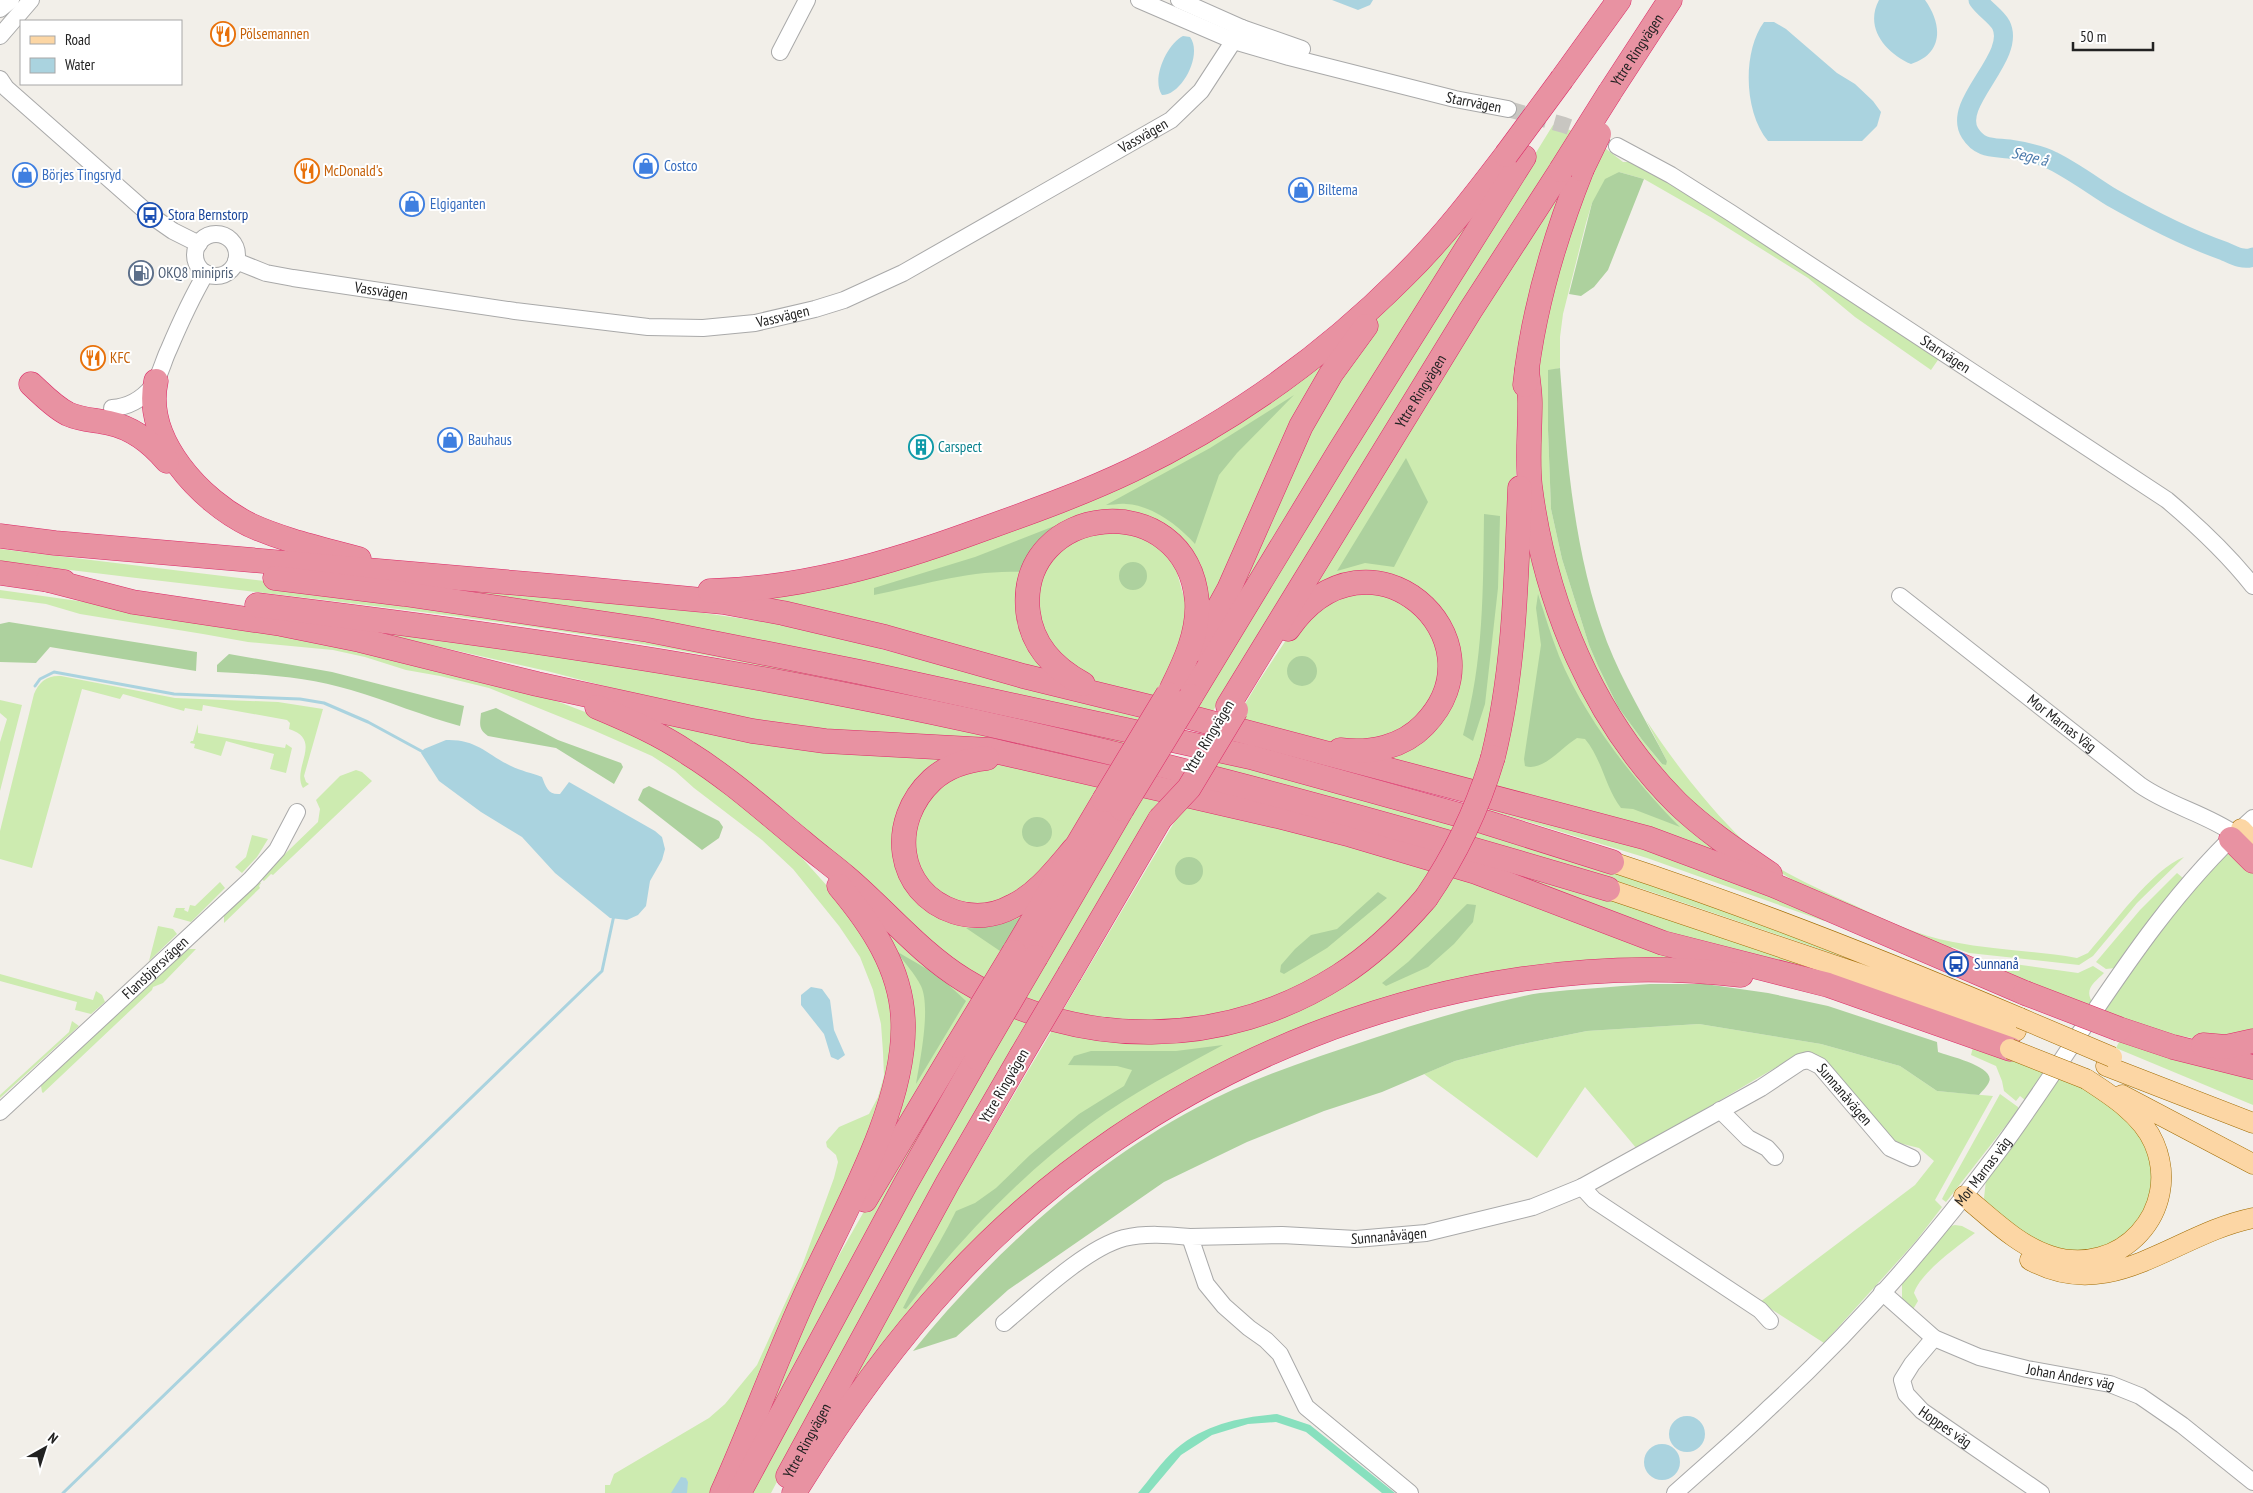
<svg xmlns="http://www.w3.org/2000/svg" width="2253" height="1493" font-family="'PT Sans Narrow',sans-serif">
<rect width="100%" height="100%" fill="#f2efe9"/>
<path fill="#cdebb0" d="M1553,125L1573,131L1211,714L1192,709Z
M1601,145L1623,162H1643L1940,357L1931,370L1855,317L1808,278L1712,218L1644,179L1619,172L1592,203L1586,223L1563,314L1560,337V368L1548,371V430L1551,509L1562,559L1589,645L1598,666L1618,707L1643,741L1662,764L1667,761L1646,720C1675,764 1722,826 1764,858C1788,876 1826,892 1854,905C1886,920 1918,936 1953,942C1994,950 2036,951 2077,958L2088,953C2112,926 2152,869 2184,857L2137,903L2093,956L2079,965L1969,953L1952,947L1949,952L1830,899L1791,879L1758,859L1661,776L1595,678L1543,528L1535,406L1542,345L1559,266Z
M1578,159L1523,356L1517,422L1516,484L1497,699L1473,787L1359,758L1388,753L1454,673L1406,586L1309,596L1371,490Z
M1500,173L1243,591L1235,588L1278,491L1363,337L1382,312Z
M1332,348L1211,614L1191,562L1100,516L1024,586L1069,682L717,596L1040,514Z
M1527,502L1586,686L1738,859L1493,791Z
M1128,528L1172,555L1190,619L1156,699L1100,684L1066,668L1035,616L1041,574L1066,541Z
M0,549L456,604L1132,736L1125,748C976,714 827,677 677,650C452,610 226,591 0,561Z
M394,582L690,611L779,624L847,640L1145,719L1140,726Z
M0,590L164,613L317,638L532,692L567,705L598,717L681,760L756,817L802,858L847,908L892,987L890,1086L718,1493H605V1485H610L614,1474L709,1418L725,1404L757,1365L802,1266L834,1178L838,1162L836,1155L827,1147L826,1142L839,1127L869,1114L878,1097L884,1076L883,1052L881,1024L873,990L860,957L839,926L793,869L762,840L694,788L675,771L652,756L593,730L489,688L440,676L406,670L365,657L333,650L248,642L203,634L80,614L46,604L0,598Z
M1344,591L1396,594L1431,626L1442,679L1413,728L1349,746L1235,721L1257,684L1296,625Z
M343,625L724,678L1115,763L1112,769L800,730L662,701L547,671Z
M61,676L175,698L278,702L323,709L304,776L306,782L309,784L303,788C291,768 324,740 289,729L290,723L287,720L203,705L202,711L185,708L184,711L123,694L120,699L82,689L32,868L0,859V831L34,694C39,682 47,675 61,676Z
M0,700L22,705L0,791V742L7,719L0,713Z
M665,718L960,758L901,814L934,914L1032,901L988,981L952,960L796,820L740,775L653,723Z
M198,724V733L285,748L286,744L292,748L286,773L270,769L274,754L226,741L221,756L194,748L195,744L190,743L191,741H193Z
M1214,756L1459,821L1453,833L1207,767Z
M990,764H1000L1104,783L1058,857L1009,902L953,905L915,868L911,828L939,783Z
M356,770L362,772L372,781L273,875L271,874L264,881L260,878L318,822L320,809L316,800L340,776Z
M1142,793L1161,797L1040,1003L1022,996Z
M1490,803L1600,829L1826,916L1824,921L1647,858L1486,809Z
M1185,804L1435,865L1420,887L1390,922L1349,957L1299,988L1214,1017L1134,1022L1062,1012Z
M1479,827L1631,872L1864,964L1643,889L1474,838Z
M252,835L268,839L257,857L242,873L235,867L246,857Z
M2229,854L2235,855L2253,868V1036L2209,1041L2170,1034L2100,1015L2155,934L2224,855Z
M1465,856L1525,873L1822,966L1819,973L1713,950Z
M1456,871L1744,966L1416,995L1085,1152L820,1438L943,1214L1054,1027L1269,1021Z
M2177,873L2183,878L2115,968L2106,969L2096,962L2140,910Z
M258,880L261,883L259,886L260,888L224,923V914Z
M220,882L225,888L191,922L173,917L176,908H185L184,910L188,912L190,905L195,906Z
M861,906L980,999L911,1115L883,1137L907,1041Z
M158,926L173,929L177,934L149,961Z
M187,949H196L163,983L153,987L152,990L43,1093L42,1092L41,1086L48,1078Z
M1978,959L2078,973L2093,966L2104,973C2095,982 2083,989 2093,1003L2088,1009L1976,963Z
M0,974L93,1000L96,991L102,995L105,1002L91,1014L75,1010L77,1002L0,981Z
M1013,1012L1031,1019L832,1378L771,1493H748Z
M72,1021L79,1026L0,1098V1095L69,1032Z
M1699,1024L1821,1044L1900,1066L1937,1091L1993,1096L1935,1200L1942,1207L1916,1241L1824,1343L1760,1302L1915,1185L1934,1161L1919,1148L1891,1141L1797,1055L1637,1149L1585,1087L1537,1158L1424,1074L1455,1061L1518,1045L1587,1031Z
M2121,1038L2253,1072V1105L2116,1048Z
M1973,1047L2046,1070L2025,1100L2020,1096L2016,1101L2004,1091L2002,1081L1996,1066L1971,1055Z
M970,1049L742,1464L821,1287L875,1192Z
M2059,1075L2084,1085L2139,1127L2156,1181L2135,1229L2091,1254L2044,1247L1987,1207L1984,1198L1986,1180Z
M2000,1094L2018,1107V1110L1946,1202L1942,1199L1944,1195Z
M1955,1225L1962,1226L1975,1233C1958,1246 1920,1273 1914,1293L1918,1301L1912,1311L1902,1299V1282L1946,1227Z"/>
<path fill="#add19e" d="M1619,172L1644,179L1608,270L1594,287L1581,296L1569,294L1592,203L1605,179Z
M1560,368C1567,461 1574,554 1607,642C1623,683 1647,722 1667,761L1666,765L1662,764L1643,741L1618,707L1598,666L1589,645L1562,559L1551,509L1548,430V370Z
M1294,395L1237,453L1219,475L1195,544C1179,526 1152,505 1126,504C1120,503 1113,505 1106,505L1210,448Z
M1406,458L1428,502L1394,567L1365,563L1337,571Z
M1484,514L1500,516L1498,588L1485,704L1473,741L1463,735C1484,662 1483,588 1484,514Z
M1062,523C1043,539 1031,547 1023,572C973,569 922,585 874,595V588L975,557Z
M1119 576a14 14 0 1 1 28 0a14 14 0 1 1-28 0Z
M1538,594C1545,615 1551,636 1559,656C1584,717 1634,781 1680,827L1633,809L1621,808C1605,787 1602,759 1585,739L1577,738C1562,747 1543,772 1525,766L1524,759L1541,645L1536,608Z
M9,622L197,652L196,671L50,647L36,663L0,662V624Z
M229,654L332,672L464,706L460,726C423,716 388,701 351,690C307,677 262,674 217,672V665Z
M1287 671a15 15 0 1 1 30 0a15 15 0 1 1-30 0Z
M496,708L558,740L621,763L623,767L614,784L556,748L488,736C478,729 480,724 481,713Z
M649,786L719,821L723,827L719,838L702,850L638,800L643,789Z
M1022 832a15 15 0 1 1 30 0a15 15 0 1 1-30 0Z
M1175 871a14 14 0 1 1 28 0a14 14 0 1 1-28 0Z
M1378,892L1387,898L1327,948L1284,974L1280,972L1281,965L1295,949L1311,935L1337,929Z
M1467,904L1476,905L1473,922L1454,944L1428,967L1386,986L1382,983L1408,962Z
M1024,916L1000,951L966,928C988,929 1004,924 1024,916Z
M896,951L939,976L966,1001L916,1084C920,1061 931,1007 921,986C915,974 904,962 896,951Z
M1650,984H1705L1768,993L1828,1006L1937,1042L1938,1052C1949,1056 1996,1067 1989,1082C1987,1087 1982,1091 1979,1095L1937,1091L1900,1066L1821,1044L1699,1024L1587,1031L1518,1045L1455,1061L1382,1092L1324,1111L1247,1142L1164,1182L1008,1290L956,1337L913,1351C989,1257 1089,1165 1196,1108C1251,1078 1312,1059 1371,1039C1413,1025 1455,1012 1498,1002C1512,999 1526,995 1540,993C1576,989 1613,987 1650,984Z
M1223,1045C1179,1069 1130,1094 1090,1124C1020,1176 959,1240 906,1309L903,1308C919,1275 940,1244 956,1211L975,1203L996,1188L1030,1155L1079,1114L1124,1086L1132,1070L1117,1066L1068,1065L1074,1056L1091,1051H1176Z"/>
<path fill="#88e0be" d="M1277,1414L1310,1425L1395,1493H1382L1306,1432L1276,1422L1248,1424L1212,1435L1181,1455L1149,1493H1138C1150,1479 1162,1461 1176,1449C1205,1424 1241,1417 1277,1414Z"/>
<path fill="#aad3df" d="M1332,0H1373L1370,5L1358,10Z
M1879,0H1925C1943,25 1943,54 1911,64C1886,53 1864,28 1879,0Z
M1764,22H1774L1786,29L1837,73L1855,84L1873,101L1881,112L1877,126L1862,141H1768C1744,113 1742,52 1764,22Z
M1183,36L1190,37C1203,54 1182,95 1162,95C1151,79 1167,44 1183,36Z
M446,740C477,739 486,754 511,766C521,771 532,773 542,777C546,787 548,795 560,794L569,782L655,831L662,837L665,849L662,860L650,881L646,906L638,915L627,920L610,918L555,873L522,837L481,812L439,781L421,753L424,749Z
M811,987L822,989L830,1000L834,1030L845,1055L838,1060L831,1057L824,1034L801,1005V995Z
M1669 1434a18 18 0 1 1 36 0a18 18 0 1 1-36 0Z
M1644 1462a18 18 0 1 1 36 0a18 18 0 1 1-36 0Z
M681,1477L686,1478L688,1482L687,1493H671Z"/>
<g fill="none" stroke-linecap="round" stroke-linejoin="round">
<path stroke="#aad3df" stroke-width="3" d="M35,686L40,679L54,672L174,694L300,699L324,703L368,722L425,753
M63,1493L602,971L614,915"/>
<path stroke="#aad3df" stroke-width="19" d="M1978,0C1984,9 1996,16 2001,25C2017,57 1951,103 1970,133C1980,149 1992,147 2009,149C2022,151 2042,155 2053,161C2073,171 2092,185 2111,197C2148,218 2184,237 2224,251C2233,255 2243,261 2253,257"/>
<path stroke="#c8c6c1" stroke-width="16" stroke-dasharray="16 8" stroke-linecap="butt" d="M1508,109L1564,125L1592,135"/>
<defs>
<g id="minor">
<path id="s1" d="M1139,0L1234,41L1289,57L1455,99L1508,109"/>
<path d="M1179,0L1242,28L1302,49"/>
<path d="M0,9L11,0"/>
<path d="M0,36L31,0"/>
<path d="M780,52L807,0"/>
<path d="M0,79L6,88L150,215L173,231L199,244"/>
<path id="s2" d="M1617,146L1671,175L1731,213L2167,500C2199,527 2227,553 2253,586"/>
<circle cx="216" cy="255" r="21"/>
<path id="s3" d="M236,261L266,273L293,278L515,311L648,327L703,328L755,323L815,309L844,300L903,273L1171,120L1201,91L1242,28"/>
<path d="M112,408C129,407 141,400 152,387C160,377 163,361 169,349C180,323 192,297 206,273"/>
<path id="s4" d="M1900,596L2140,785C2170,806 2204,813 2235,834"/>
<path d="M1720,1110L1748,1138L1767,1148L1775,1157"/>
<path id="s5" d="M0,1112L251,879L277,850L297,812"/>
<path d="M1582,1187L1594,1200L1760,1310L1770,1321"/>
<path id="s6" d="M1882,1292L1934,1338L1979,1357L2027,1369L2110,1384L2140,1396L2182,1425L2253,1482"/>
<path d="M1004,1323C1035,1297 1086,1248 1124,1238C1146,1233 1168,1235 1190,1237"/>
<path id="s7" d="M1934,1338L1912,1364L1902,1380L1906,1394L1922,1411L2041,1493"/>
<path id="s8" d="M1410,1493L1306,1407L1280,1354L1266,1340L1249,1328L1224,1306L1206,1284L1190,1237L1282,1235L1356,1239L1426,1233L1533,1207L1582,1187L1761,1088L1800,1062L1808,1060L1820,1066L1890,1148L1912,1158"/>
<path id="s9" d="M1675,1493C1706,1465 1738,1438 1768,1409C1851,1333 1931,1242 1998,1152C2081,1040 2147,912 2253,818"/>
</g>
<path id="major" d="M2241,829L2253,842
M1612,862C1750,907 1886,961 2020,1018
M1608,889L1857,973L2016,1031
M2106,1066L2253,1123
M2122,1095L2253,1164
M1964,1196C1990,1217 2018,1246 2051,1256C2120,1278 2183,1211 2154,1143C2142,1115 2111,1095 2086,1079
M2030,1260C2111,1305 2174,1234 2253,1218"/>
<g id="highway">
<path d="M1562,79L1619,0"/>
<path id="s10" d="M1610,92L1670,0"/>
<path d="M1527,370C1528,381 1530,392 1530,403C1530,431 1527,459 1530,486C1545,603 1593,719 1677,803C1705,830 1738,852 1770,874"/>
<path d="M156,381C143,440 201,501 250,525C285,541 323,549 359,559"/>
<path d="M31,384C43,395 54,407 68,414C81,420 95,420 109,423C133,428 151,442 167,461"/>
<path d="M1525,385C1533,309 1554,239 1582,169"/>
<path d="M0,536L55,543L575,588L723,602L783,613L885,637L1023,676L1170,712L1647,838L1773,885L2025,993"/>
<path d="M0,573L64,582"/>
<path d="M275,578L404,594L648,630L860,672L1250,757L1485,822L1612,862"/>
<path d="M48,580L133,602L281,624L360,640L537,684L752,731L825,741L990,750L1277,816L1351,835L1476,872L1663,943L1828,985L2010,1049"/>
<path d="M710,591C801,589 890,563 975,532C1028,513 1082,494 1132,470C1233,421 1324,356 1403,277C1441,240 1474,197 1506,155"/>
<path d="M257,605C454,629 652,656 847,695C1105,745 1357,814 1608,889"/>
<path d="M1288,629C1369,513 1508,639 1424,725C1403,747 1370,754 1340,750"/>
<path d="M1196,649L1229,589L1301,426L1331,374L1366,326"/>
<path d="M1083,684C1055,669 1032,646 1028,612C1016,503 1186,484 1197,601C1199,632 1185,662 1172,688"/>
<path d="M1191,696L1339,452L1524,157"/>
<path id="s11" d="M1228,706L1470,311L1561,170"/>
<path d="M597,707C628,720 660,734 688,753C730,779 766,812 804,843C818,855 832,865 846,877C885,910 920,953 964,980C1080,1051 1224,1049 1339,976C1372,955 1401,927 1426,898"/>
<path d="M1493,757C1515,668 1516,579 1520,488"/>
<path d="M987,758C968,760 947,766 932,780C888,821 895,892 955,912C974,918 995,916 1013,906C1038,894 1056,870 1074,849"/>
<path d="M2231,839L2253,861"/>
<path d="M1014,952L1104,800"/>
<path d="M1036,957L1122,809"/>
<path d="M1070,973L1160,819"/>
<path d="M2119,1029L2173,1047L2253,1067"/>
<path d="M2203,1045L2226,1047L2253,1041"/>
<path d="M865,1200L957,1046"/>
<path id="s12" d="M788,1476L948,1182L1021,1056"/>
<path d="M722,1493C753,1425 778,1353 810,1285C845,1210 907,1103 903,1020C901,968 871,924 839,886"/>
<path d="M739,1493L906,1183L977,1058"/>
<path d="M794,1493C840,1418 891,1346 951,1281C1146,1068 1452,942 1741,975"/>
</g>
</defs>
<use href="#minor" stroke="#a9a9a9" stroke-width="18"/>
<use href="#major" stroke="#a06b00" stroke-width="21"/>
<use href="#highway" stroke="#dc2a67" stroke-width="25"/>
<use href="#minor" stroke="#fff" stroke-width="16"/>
<use href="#major" stroke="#fcd6a4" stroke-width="20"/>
<use href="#highway" stroke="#e892a2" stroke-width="24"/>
<defs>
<path id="major-bridge" d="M2020,1018L2112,1057
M2010,1049L2086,1079"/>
<path id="highway-bridge" d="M1506,155L1562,79
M1582,169L1599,134
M1561,170L1610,92
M1104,800L1168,694
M1122,809L1191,696
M1160,819L1189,788L1236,710
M1426,898C1456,854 1478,808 1493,757
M2025,993L2119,1029
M957,1046L1014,952
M1021,1056L1070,973
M977,1058L1036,957"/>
</defs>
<use href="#major-bridge" stroke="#a06b00" stroke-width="21" stroke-linecap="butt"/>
<use href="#highway-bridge" stroke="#dc2a67" stroke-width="25" stroke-linecap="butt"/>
<use href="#major-bridge" stroke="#fcd6a4" stroke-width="20"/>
<use href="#highway-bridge" stroke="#e892a2" stroke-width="24"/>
</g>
<defs>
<symbol id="restaurant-ring" viewBox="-11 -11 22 22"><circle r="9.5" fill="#fff" stroke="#e8710a" stroke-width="1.5"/><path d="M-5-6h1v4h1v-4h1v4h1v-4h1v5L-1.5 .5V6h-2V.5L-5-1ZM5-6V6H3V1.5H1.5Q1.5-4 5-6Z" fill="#e8710a"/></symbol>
<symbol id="shop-ring" viewBox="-11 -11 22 22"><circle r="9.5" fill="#fff" stroke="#3f7fe0" stroke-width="1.5"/><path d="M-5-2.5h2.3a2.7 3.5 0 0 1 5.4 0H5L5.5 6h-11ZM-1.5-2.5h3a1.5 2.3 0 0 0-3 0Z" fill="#3f7fe0"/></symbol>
<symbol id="bus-ring" viewBox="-11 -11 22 22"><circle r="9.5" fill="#fff" stroke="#1a4fb4" stroke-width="1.5"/><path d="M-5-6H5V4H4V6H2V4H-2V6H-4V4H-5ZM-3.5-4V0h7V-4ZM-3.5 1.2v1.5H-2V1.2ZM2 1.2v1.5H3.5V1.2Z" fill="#1a4fb4"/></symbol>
<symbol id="fuel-ring" viewBox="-11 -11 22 22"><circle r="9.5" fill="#fff" stroke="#5c6f8a" stroke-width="1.5"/><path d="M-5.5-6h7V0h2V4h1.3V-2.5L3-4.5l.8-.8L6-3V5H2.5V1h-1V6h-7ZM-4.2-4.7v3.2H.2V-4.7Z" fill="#5c6f8a"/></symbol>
<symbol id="building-ring" viewBox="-11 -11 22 22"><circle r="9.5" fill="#fff" stroke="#0f9aa8" stroke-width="1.5"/><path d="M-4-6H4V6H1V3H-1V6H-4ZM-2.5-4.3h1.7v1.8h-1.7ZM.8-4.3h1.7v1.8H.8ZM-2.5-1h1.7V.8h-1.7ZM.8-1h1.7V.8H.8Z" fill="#0f9aa8"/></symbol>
</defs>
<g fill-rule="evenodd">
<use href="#restaurant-ring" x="209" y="20" width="28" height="28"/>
<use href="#shop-ring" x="632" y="152" width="28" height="28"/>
<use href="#restaurant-ring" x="293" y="157" width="28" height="28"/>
<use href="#shop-ring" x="11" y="161" width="28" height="28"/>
<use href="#shop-ring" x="1287" y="176" width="28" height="28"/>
<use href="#shop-ring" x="398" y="190" width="28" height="28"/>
<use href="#bus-ring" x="136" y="201" width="28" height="28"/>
<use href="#fuel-ring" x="127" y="259" width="28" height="28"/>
<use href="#restaurant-ring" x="79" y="344" width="28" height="28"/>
<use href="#shop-ring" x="436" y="426" width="28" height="28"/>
<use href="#building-ring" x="907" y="433" width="28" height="28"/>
<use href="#bus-ring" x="1942" y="950" width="28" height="28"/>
</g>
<g text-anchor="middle" stroke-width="4" stroke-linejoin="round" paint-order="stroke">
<g font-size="15" fill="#c56008" stroke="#fff" text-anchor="start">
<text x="240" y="39">Pölsemannen</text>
<text x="324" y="176">McDonald's</text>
<text x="110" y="363">KFC</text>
</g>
<g font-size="15" fill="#222" stroke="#fff">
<text dy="5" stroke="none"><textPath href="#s10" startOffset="50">Yttre Ringvägen</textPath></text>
<text dy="5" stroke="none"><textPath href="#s1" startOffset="351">Starrvägen</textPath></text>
<text dy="5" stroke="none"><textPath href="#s3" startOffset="959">Vassvägen</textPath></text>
<text dy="5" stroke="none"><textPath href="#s3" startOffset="149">Vassvägen</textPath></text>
<text dy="5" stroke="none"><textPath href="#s3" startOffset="554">Vassvägen</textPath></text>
<text dy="5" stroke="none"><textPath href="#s2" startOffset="389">Starrvägen</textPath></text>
<text dy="5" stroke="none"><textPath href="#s11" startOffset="369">Yttre Ringvägen</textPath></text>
<text dy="5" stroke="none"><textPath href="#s4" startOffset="206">Mor Marnas Väg</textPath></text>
<text transform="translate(1209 737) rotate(-59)" y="5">Yttre Ringvägen</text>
<text dy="5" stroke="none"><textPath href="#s5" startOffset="212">Flansbjersvägen</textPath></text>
<text transform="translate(1004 1086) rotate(-60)" y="5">Yttre Ringvägen</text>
<text dy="5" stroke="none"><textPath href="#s8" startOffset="1056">Sunnanåvägen</textPath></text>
<text dy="5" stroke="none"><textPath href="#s9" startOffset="446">Mor Marnas väg</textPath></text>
<text dy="5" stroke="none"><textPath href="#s8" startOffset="545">Sunnanåvägen</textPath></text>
<text dy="5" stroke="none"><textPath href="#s6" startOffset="212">Johan Anders väg</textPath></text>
<text dy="5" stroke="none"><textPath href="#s7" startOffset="119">Hoppes väg</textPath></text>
<text dy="5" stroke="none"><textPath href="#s12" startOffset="40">Yttre Ringvägen</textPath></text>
</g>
<g font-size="15" fill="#366cbe" stroke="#fff" text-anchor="start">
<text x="664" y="171">Costco</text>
<text x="42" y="180">Börjes Tingsryd</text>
<text x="1318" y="195">Biltema</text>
<text x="430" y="209">Elgiganten</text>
<text x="468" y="445">Bauhaus</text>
</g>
<g font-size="15" fill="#164399" stroke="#fff" text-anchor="start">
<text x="168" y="220">Stora Bernstorp</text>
<text x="1974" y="969">Sunnanå</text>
</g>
<g font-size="15" fill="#4e5e75" stroke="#fff" text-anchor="start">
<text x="158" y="278">OKQ8 minipris</text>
</g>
<g font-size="15" fill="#0d838f" stroke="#fff" text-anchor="start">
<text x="938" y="452">Carspect</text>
</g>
<g font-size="16" font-style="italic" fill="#4a7aab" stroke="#fff">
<text transform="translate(2030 156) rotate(14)" y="6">Sege å</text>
</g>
</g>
<rect x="20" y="20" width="162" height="65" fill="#ffffff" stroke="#a7a7a7"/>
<rect x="30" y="36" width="25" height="8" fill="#fcd6a4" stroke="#a7a7a7"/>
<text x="65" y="45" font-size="15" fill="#222222">Road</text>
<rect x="30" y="58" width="25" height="15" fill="#aad3df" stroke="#a7a7a7"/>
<text x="65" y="70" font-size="15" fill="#222222">Water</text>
<g transform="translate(45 1448) rotate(39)" stroke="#ffffff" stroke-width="4" paint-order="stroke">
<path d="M0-4L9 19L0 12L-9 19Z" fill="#222222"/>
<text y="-8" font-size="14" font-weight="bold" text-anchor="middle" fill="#222222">N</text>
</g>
<path d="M2073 42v8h80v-8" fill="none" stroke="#222222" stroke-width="2.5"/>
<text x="2080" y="42" font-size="15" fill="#222222" stroke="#ffffff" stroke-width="4" paint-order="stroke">50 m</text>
</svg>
